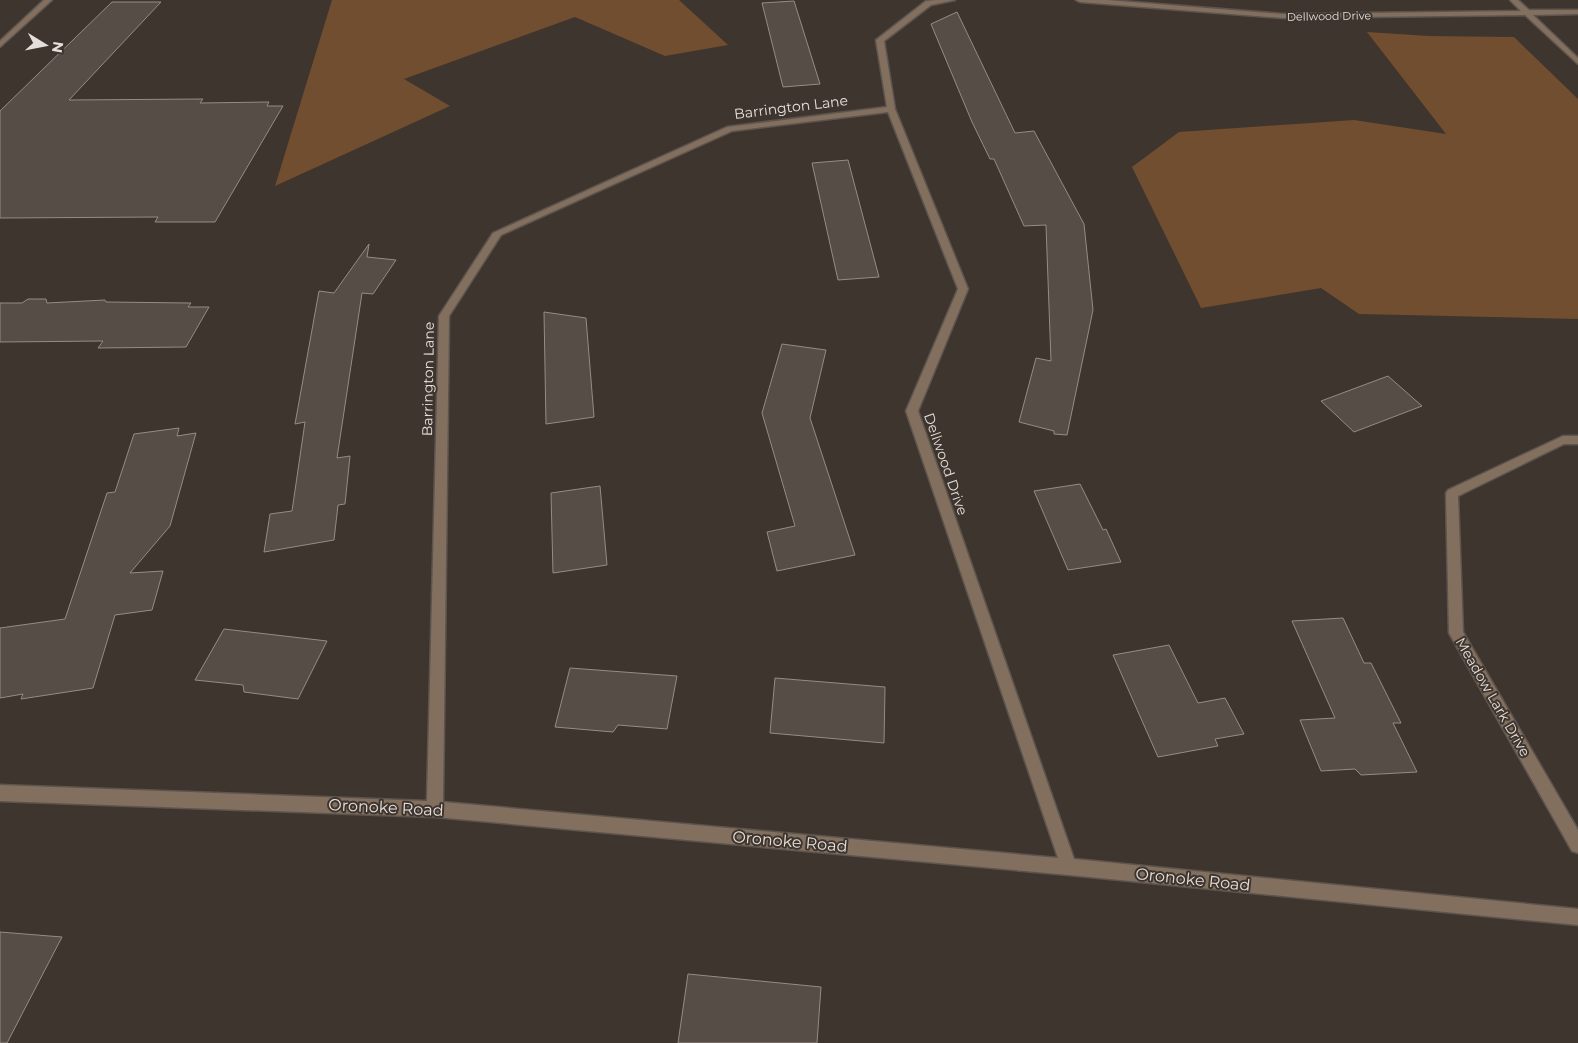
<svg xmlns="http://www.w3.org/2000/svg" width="1578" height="1043" font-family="Montserrat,sans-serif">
<rect width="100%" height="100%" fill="#3e352f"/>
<path fill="#714e2f" d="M332,0H679L728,45L665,56L575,17L404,79L450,106L275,186Z
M1367,32L1429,36L1514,37L1578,99V319L1359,314L1321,288L1201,308L1132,167L1179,132L1354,120L1446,134Z"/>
<path fill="#564d46" stroke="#968c84" d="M794,1L820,84L783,87L762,3Z
M112,2H161L69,100L203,99L200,103L269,102L267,106H283L215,222H155L158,217L0,218V111Z
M957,12L1015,133L1034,131L1084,224L1093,310L1067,435L1054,434V431L1019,422L1036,358L1051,361L1046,225L1024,226L994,159H990L972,122L931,24Z
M848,160L879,277L838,280L812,163Z
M369,244L367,257L396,260L373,294L362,293L337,458L350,456L345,504L338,505L334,540L264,552L270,514L292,511L305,422L295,424L319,291L334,293Z
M28,299H46L47,303L105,300L106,302L191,303L188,307H209L186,347L98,348L103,341L0,342V303H22Z
M544,312L586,318L594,417L546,424Z
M782,344L826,350L810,418L855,555L777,571L767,532L795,526L762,413Z
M1388,376L1422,406L1354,432L1321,401Z
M179,428L177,436L196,433L170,526L130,573L163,571L152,610L115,615L93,688L21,699L23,694L0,698V628L65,619L107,493L115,492L134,434Z
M1080,484L1103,530L1106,529L1121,562L1068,570L1034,491Z
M600,486L607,565L553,573L551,493Z
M1343,618L1364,663H1371L1401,723H1393L1417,772L1361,775L1355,769L1321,771L1300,720L1335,718L1292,621Z
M224,629L327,641L298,699L244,692L243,685L195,680Z
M1169,645L1198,703L1225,698L1244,734L1215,739L1218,746L1158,757L1113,655Z
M570,668L677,676L667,729L618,725L613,732L555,727Z
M775,678L885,687L884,743L770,733Z
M0,932L62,937L7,1043H0Z
M688,974L821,987L817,1043H678Z"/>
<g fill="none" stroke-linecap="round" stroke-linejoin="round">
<defs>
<path id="minor" d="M44,0H52L0,47V41Z
M935,0H955L931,5L884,41L895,109L968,289L918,411L1074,859L1578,909V925L1069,875L435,817L0,801V785L427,801L439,316L493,233L727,127L887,107L876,40L926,1ZM888,112L958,289L906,411L1058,858L443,802L449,316L501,235L732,131Z
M1076,0H1107L1283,14L1521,11L1510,0H1518L1529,10H1578V14L1533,15L1578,58V64L1525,15L1283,18L1080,2Z
M1563,436H1578V444H1564L1458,496L1463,632L1578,830V853L1572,851L1449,633L1446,493L1448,490Z"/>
</defs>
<use href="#minor" stroke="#5c544e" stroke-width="3"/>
<use href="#minor" fill="#836f5e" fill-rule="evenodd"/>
</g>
<g text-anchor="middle" stroke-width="4" stroke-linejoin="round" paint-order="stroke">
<g font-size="11" fill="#e5dfdb" stroke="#3e352f">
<text transform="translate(1329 16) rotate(-1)" y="4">Dellwood Drive</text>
</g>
<g font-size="14" fill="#e5dfdb" stroke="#3e352f">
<text transform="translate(791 107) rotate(-7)" y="5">Barrington Lane</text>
<text transform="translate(428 379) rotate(-89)" y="5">Barrington Lane</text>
<text transform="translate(946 464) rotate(71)" y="5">Dellwood Drive</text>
<text transform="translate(1493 697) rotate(60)" y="5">Meadow Lark Drive</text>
</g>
<g font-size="16" fill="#e5dfdb" stroke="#3e352f">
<text transform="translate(386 807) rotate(3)" y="6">Oronoke Road</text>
<text transform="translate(790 841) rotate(5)" y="6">Oronoke Road</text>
<text transform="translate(1193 879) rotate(6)" y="6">Oronoke Road</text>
</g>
</g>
<g transform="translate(45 45) rotate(100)" stroke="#3e352f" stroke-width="4" paint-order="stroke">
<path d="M0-4L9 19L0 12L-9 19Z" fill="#e5dfdb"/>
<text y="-8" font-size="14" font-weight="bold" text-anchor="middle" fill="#e5dfdb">N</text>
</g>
</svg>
